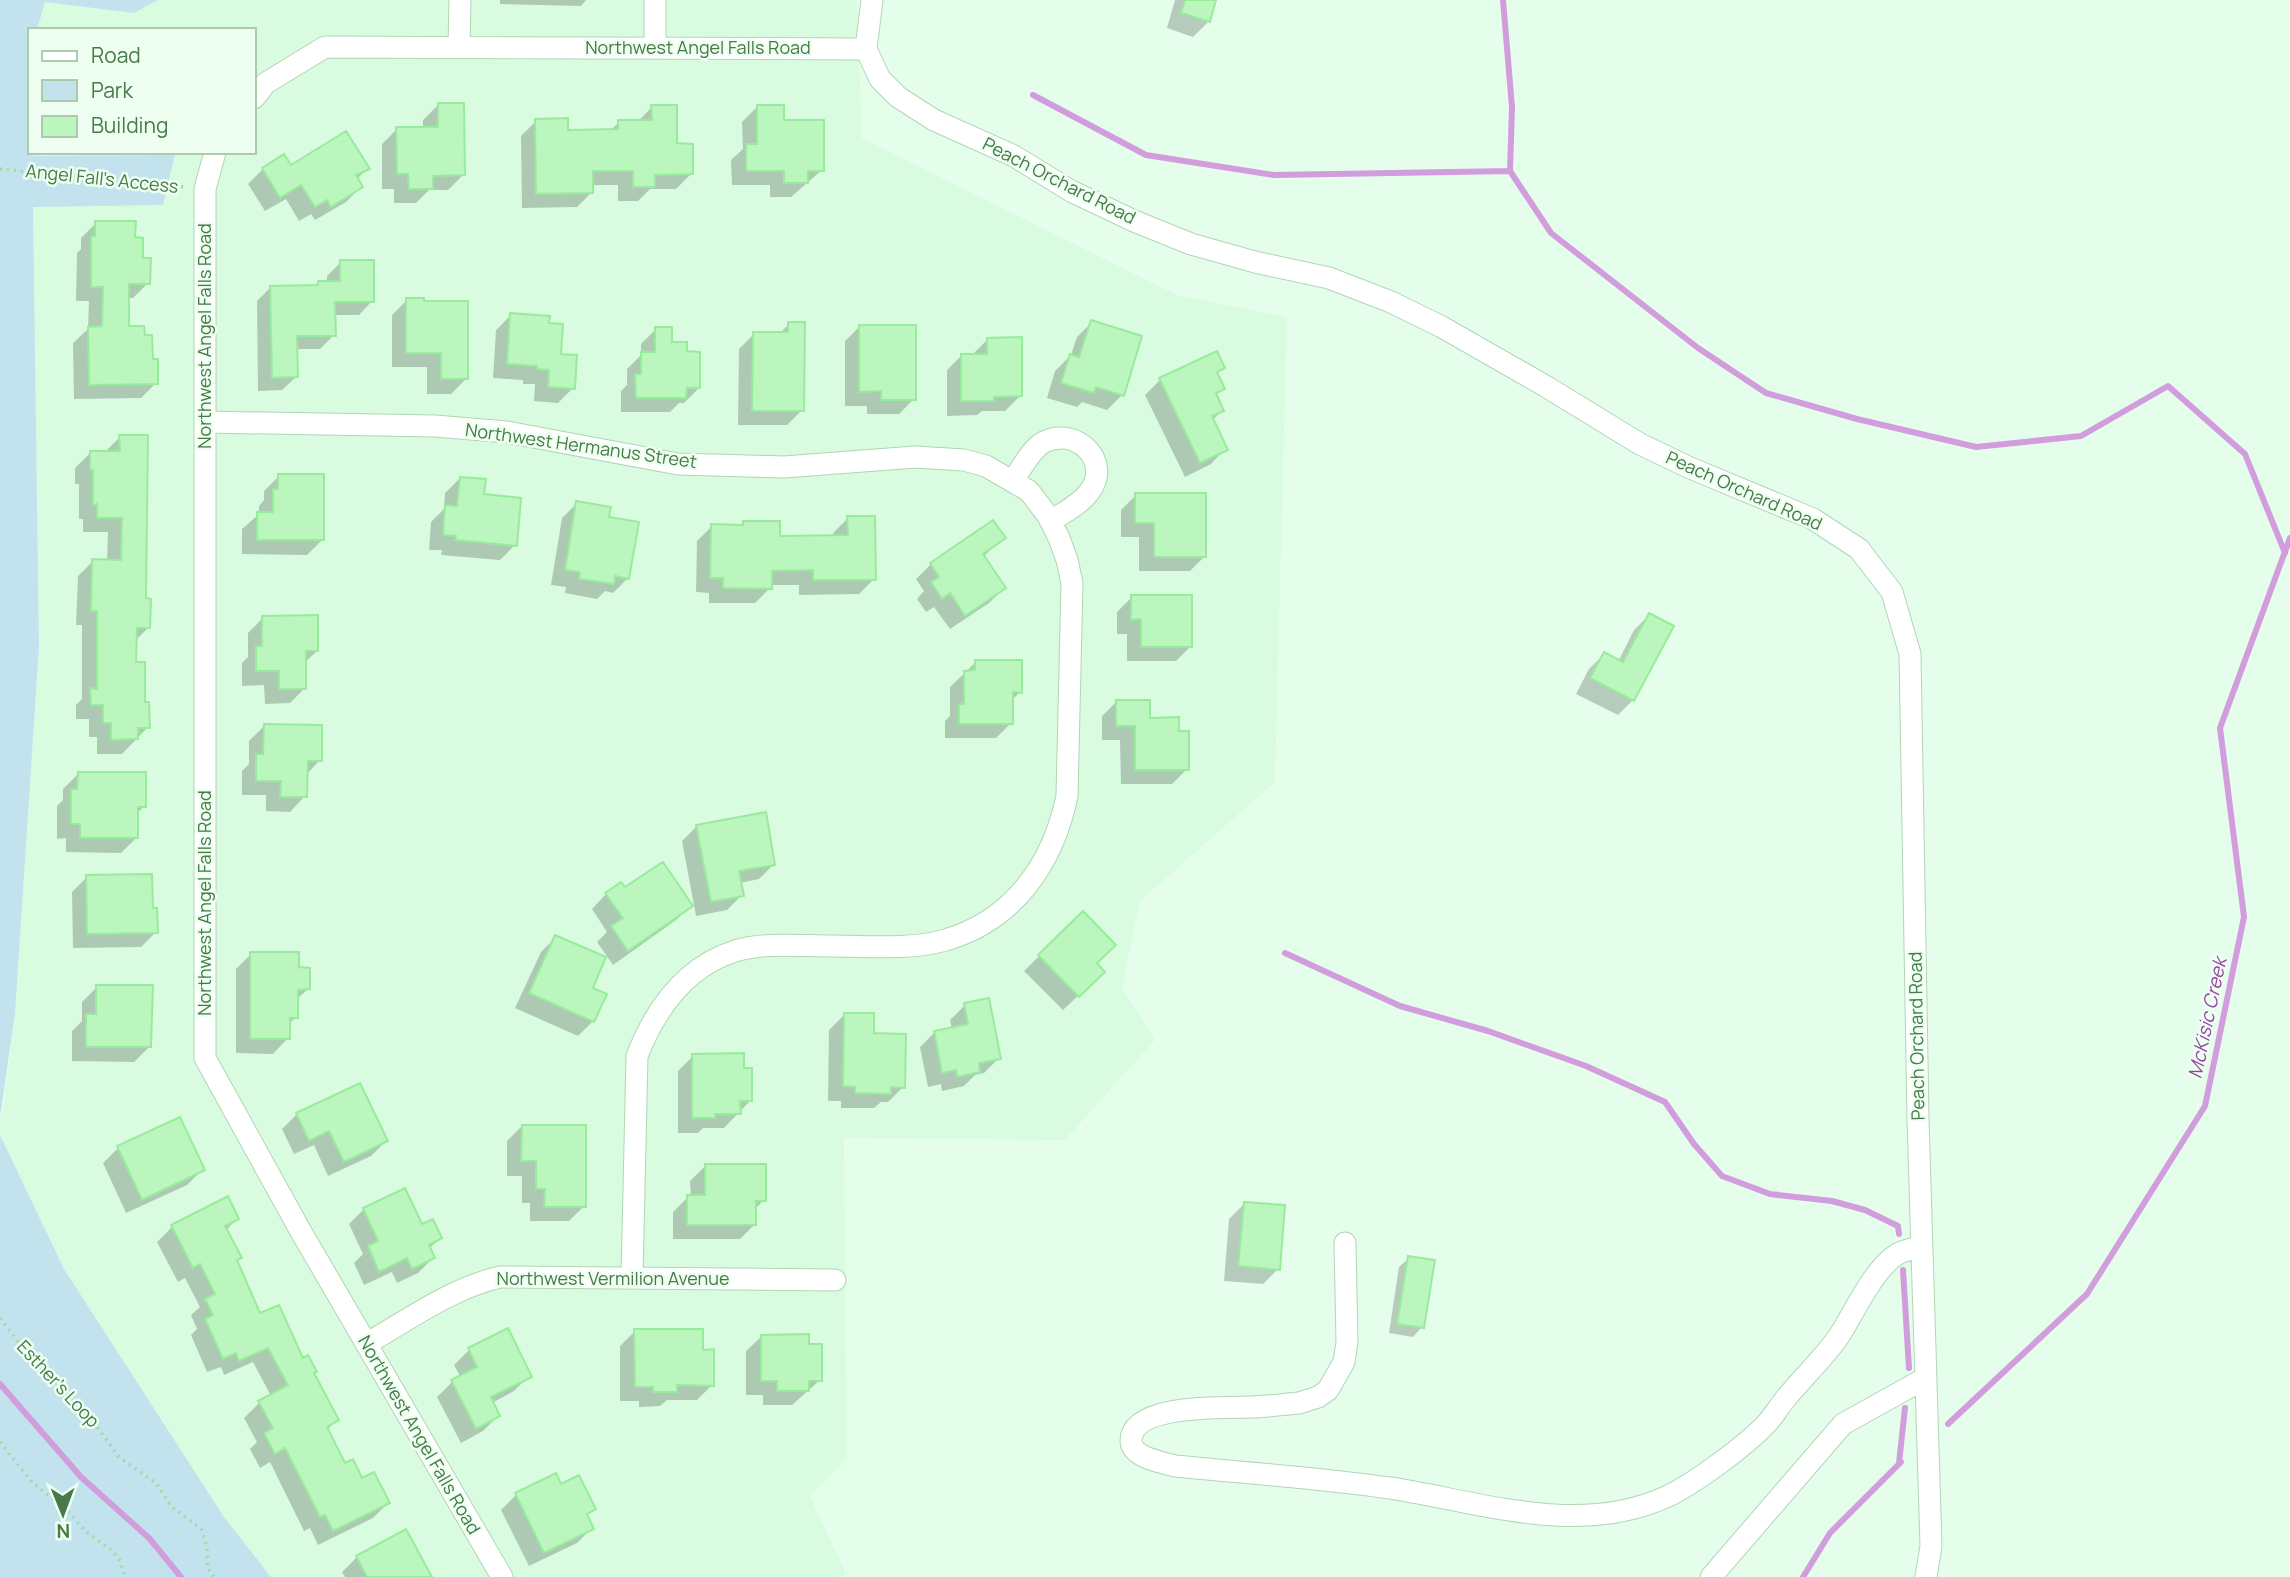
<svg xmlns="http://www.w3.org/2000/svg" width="2290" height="1577" font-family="Manrope,sans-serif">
<rect width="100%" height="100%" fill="#e5feec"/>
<path fill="#d9fce1" d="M158,0H857L862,138L1177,295L1287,317L1275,782L1140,901L1122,988L1155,1040L1065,1140L844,1138L847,1459L810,1496L844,1569V1577H271L0,1234V1120L3,1109L15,1013L39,647L32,152H254V30H37L45,1L134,13Z"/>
<path fill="#c2e3ee" d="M0,0H158L134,13L45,2L37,30H30V152H32L33,156L175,155L163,205L33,207L39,647L15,1013L0,1118V1135L64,1269L224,1517L271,1577H0Z"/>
<path fill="#0003" d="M500,0H586L581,6L500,4Z
M1175,0H1215L1208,22L1193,37L1167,28Z
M438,105L463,175L448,190H429L416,203H394V189H382V144L397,129H423V120Z
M652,107L691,174L676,189H650L638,201H618V185H592V192L577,207L522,208L521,136L536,121L566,132L610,131L619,122H637Z
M757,107L782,122L822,170L791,197H770V185H732L731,160L743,149L742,122Z
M290,167L367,169L356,180L361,187L346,202L315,220L311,214L299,221L286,199L265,211L248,184L263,169Z
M96,223L134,239L148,283L133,298H127V328L151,361L156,383L141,398L74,399L73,343L88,329L89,301H76L77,253L81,249V238Z
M341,262L372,301L359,315H334V335L320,349H296V377L282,390L258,391L257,301L271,287L315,286L319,283H327V276Z
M407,300L422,303L466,379L451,394H427V367H392V315Z
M511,315L547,325L573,388L558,403L534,401L535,384H523V380L493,378L496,330Z
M1092,322L1122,395L1107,410L1082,402L1077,407L1047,398L1055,371L1071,355L1077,337Z
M789,324L802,410L787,425H738L739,349L754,334H779Z
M860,326L914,399L899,414H867V406H845V341Z
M656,329L671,344L686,353L699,388L684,403H679L670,412H621V391L627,385V369L641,355V344Z
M988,339L1020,396L1005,411H982L977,415L947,416V370L962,355H972Z
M1223,367L1216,375L1222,388L1215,396L1222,410L1212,421L1225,449L1211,464L1185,477L1145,395L1160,380Z
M120,437L149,627L135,641V664L148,727L122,754H97V737H89V719H76V705L82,699V625H76L78,576L93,561H107L108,532H83V519H79V484H75V468L90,453H104Z
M279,476L322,540L307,555L242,554V529L259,514V506L264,500V491Z
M460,478L483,496L515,545L500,560L441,555L442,550H429L431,522L444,509L445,493Z
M1136,495L1205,556L1190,571H1139V537H1121V510Z
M577,503L628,578L613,593L605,591L597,599L565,593L566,587L551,585L562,518Z
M848,518L874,579L859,594L799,595V585H770V588L755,603H709V593L696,592L697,541L712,526L740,527L744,522L778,537H833V533Z
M1003,538L983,557L1004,588L989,603L950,629L934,607L926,612L917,599L924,591L916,579L931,564Z
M1132,597L1191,646L1176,661H1127V634H1117V612Z
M1649,615L1633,700L1618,715L1576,694L1589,669L1604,654L1618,662L1634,630Z
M263,618L317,651L304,663L305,688L290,703L265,704L264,685L242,686V663L248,657V633Z
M976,662L1020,692L1011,701V723L996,738H945V721L950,716V687Z
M1117,701L1178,733L1187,769L1172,784H1121L1120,740H1102V716Z
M264,726L320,760L306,775L305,796L290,812L266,811V795H242V771L249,764V741Z
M78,774L144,806L136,815V838L121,853L66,852V838L57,839V806L63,800V789Z
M697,826L774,864L759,879L740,883L742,895L727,910L696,916L682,841Z
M87,877L156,932L141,947L73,948L72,892Z
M625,889L691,905L676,920L613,965L597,942L607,932L592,909L606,894Z
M1082,914L1095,964L1103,972L1063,1010L1024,971Z
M556,937L590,989L593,1021L578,1036L515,1008L541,952Z
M251,954L297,969L308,989L296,1000V1017L288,1025V1038L273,1054L236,1053V969Z
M97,987L149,1047L134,1062L72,1061V1031L82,1021V1002Z
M965,1005L999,1058L984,1073L975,1075L964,1086L942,1091L941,1084L928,1087L920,1047L935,1032L952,1029L950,1020Z
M844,1015L872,1035L903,1087L888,1102H881L874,1108H841V1101H828L829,1030Z
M693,1056L742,1069L750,1101L724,1128H703L698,1133H678V1071Z
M297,1114L386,1141L371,1156L328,1176L314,1145L294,1154L282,1129Z
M522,1126L584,1206L569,1221H530V1203H522V1176H507V1141Z
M118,1148L202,1170L187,1185L126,1213L103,1163Z
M705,1166L764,1200L754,1210L755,1224L740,1239H673V1212L688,1197H691L690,1181Z
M1244,1204L1278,1269L1263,1284L1224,1281L1229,1219Z
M364,1209L421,1226L440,1238L429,1249L433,1258L418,1273L397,1283L392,1272L364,1285L354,1263L363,1254L349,1224Z
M237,1219L226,1230L240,1257L235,1262L259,1316L313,1374L337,1420L327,1430L344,1466L388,1503L373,1518L318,1545L310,1528L304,1531L270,1462L260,1468L250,1449L257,1442L244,1418L259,1403L271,1396L253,1362L224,1375L221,1367L207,1372L191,1335L197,1329L191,1315L200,1307L185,1278L178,1282L157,1242L172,1227Z
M1409,1258L1422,1327L1413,1337L1389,1333L1399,1267Z
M635,1331L701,1351L712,1385L697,1400H667L660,1406L639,1407V1401H620V1346Z
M762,1336L807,1346L820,1380L792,1405H763V1395H746V1351Z
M469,1350L529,1376L514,1391L492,1403L498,1416L483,1431L461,1443L437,1397L452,1382L461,1378L454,1365Z
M561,1486L594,1509L586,1516L592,1528L577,1543L529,1566L501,1510L516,1495Z
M357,1557L430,1577H345L342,1572Z"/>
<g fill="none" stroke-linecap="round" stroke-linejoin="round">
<path stroke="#d19ddd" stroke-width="6" d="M1503,0L1512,107L1510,171L1551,233L1698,348L1766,393L1857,419L1976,447L2081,436L2168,386L2245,454L2285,553
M1033,95L1146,155L1274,175L1510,171
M1285,953L1400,1006L1488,1031L1586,1066L1665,1102L1694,1144L1722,1176L1770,1194L1832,1201L1865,1210L1898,1226L1899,1234
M1903,1270L1909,1368
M0,1384L81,1477L149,1538L181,1577
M1948,1424L2087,1294L2205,1106L2244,917L2220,728L2290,538
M1899,1463L1905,1408
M1803,1577L1830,1533L1901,1462"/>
</g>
<path fill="#baf6be" stroke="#99eb9c" stroke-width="2" d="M1185,0H1216L1210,22L1181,13Z
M438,103H464L465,175L433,176V189H409L408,174H397L396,127H438Z
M651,105H677V143L693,144V174L655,175V187H633V171H593V193L536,194L535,119L568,118V130L618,129V120H652Z
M757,105H784V120H824V171H808V183H784V171H746V144H757Z
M346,131L370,169L356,175L363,187L331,207L327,200L315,207L301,185L280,198L262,168L284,154L291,165Z
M95,221H136L135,237L143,238V258H151L150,284H129V326H144L145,335H152L153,359H158V384L89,385L88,327L102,326L103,287H91V236H95Z
M340,260H374V302H335L336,336H297L298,377L272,378L270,286L318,285V281H340Z
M406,298H424V301H468V379H441V353H406Z
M510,313L550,316L549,323L563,324L561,354L577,355L575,389L548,387L549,370L537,369V366L507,364Z
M1091,320L1142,336L1124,396L1096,387L1094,393L1061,383L1070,354L1079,357Z
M788,322H805L804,411H752L753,332H788Z
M859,325H916V400H881V391L859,392Z
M655,327H672V342H687V351L700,352V388H687L686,398H636L635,374H641V352H655Z
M1022,337V396L994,397V401H961V354H987V338Z
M1217,351L1225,368L1217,372L1225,389L1216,393L1224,411L1212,416L1228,450L1200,463L1159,378Z
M119,435H148L146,598L151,599L150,628H137L136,662H145V702H149L150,728H138V739L111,740V723H103V705H91L90,688L97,689V611H91L92,559L121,560L122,518H97V504L93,505V470H90V451H120Z
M278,474H324V540H257V512H273V489H278Z
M460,477L486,479L484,494L521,498L517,546L455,540L456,536L443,535L445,505L457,506Z
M1135,493H1206V557H1154V523H1135Z
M576,501L611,507L609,517L639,522L629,579L615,576L614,584L579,579L580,572L565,570Z
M847,516H875L876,580H813V570L772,571V589L723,588V578H710L711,524L743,525V521H780V536L848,535Z
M993,520L1006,538L983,554L1006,588L965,616L950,593L942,599L931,582L939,577L930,563Z
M1131,595H1192V647H1141V619L1131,620Z
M1649,613L1674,626L1634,701L1590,678L1604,652L1623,662Z
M318,615V651H306V689H279V671H256V646H262V616Z
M975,660H1022V693L1013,692V724H959V704H964V671L975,670Z
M1116,700H1150V718L1179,717V731H1189V770H1135V726H1116Z
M264,724L322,725V761H308L307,797H280L281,781H256V754H263Z
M78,772H146V807H138V838H80V824H71V789H77Z
M766,812L775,865L739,871L744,896L711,902L696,825Z
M663,862L693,906L628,951L611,926L623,918L605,893L621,882L625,887Z
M152,874L153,908H157L158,933L87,934L86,875Z
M1083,911L1116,945L1097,963L1105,972L1079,997L1038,955Z
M555,935L606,957L593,988L607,994L594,1022L529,993Z
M250,952H299V967L310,968V989L298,990V1018H290V1039H250Z
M96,985H153L151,1047H86V1014H96Z
M989,998L1001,1059L979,1063L980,1072L957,1077L956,1070L942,1073L934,1031L968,1024L964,1003Z
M844,1013H874V1033L906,1034L905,1088L891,1087V1094L855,1093V1087L843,1086Z
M744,1053V1068H752V1101H740L741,1114H715V1118H692V1054Z
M360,1083L388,1141L344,1162L329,1131L309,1141L296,1113Z
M180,1117L205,1170L142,1200L117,1146Z
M522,1125H586V1207H544L545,1189H536V1161H521Z
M705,1164H766V1201H756V1225H687V1195H705Z
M405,1188L422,1224L433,1219L442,1238L429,1245L435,1258L412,1269L407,1258L379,1272L368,1246L378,1241L363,1208Z
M228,1196L239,1219L225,1226L242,1258L237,1260L260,1313L279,1305L303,1358L308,1355L317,1372L314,1373L339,1420L327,1427L345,1463L353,1459L362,1478L374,1472L390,1503L333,1531L325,1515L320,1517L285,1448L275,1454L264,1433L273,1428L258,1401L288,1385L268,1348L239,1361L236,1353L223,1359L205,1319L213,1315L205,1299L215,1294L200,1264L193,1268L171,1225Z
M1244,1202L1285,1205L1280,1270L1238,1266Z
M1408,1256L1435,1260L1424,1328L1397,1324Z
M508,1328L532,1377L491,1397L500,1416L476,1429L451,1380L477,1367L468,1348Z
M634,1329H703V1350L714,1349V1386L677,1385V1392H653V1387H635Z
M809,1334V1344H822V1381H809V1391H777V1381H761V1335Z
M556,1473L561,1484L579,1475L596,1509L587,1514L594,1529L544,1553L515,1493Z
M406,1529L432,1577H367L356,1556Z"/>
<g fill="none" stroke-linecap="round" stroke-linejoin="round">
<defs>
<path id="minor" d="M872,0L866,49L880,79L898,97L934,120L1014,156L1071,191L1134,221L1191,244L1255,262L1329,278L1391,302L1442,327L1547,387L1640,444L1688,467L1813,519L1859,549L1892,592L1910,654L1918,1119L1931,1546L1926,1577
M459,47L460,0
M655,48V0
M254,98L266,83L325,47L866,49
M215,152L205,189V1058L300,1230L502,1577
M205,422L435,426L507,432L678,464L784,467L915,457L964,460L986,466L1029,491L1048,516L1059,538L1067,560L1072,583L1067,796C1053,864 1013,922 942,941C906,950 868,946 831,946C800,946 765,942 735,951C685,967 655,1010 637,1056L632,1277
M1013,481C1021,469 1031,449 1044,442C1075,426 1112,460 1090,491C1081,504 1063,513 1051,521
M1345,1243L1347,1342L1344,1362L1328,1390L1318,1397L1299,1403C1283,1404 1267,1407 1251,1407C1226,1408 1131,1403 1131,1441C1132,1458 1162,1462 1175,1466C1247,1473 1319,1478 1390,1488C1481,1502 1577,1537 1666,1497C1694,1484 1747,1445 1768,1422C1775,1414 1780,1405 1787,1397C1804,1376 1824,1358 1839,1336C1854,1313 1873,1270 1896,1255C1903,1250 1913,1249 1921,1247
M366,1344C408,1320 452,1288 500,1277L835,1280
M1711,1577L1843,1424L1924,1379"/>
</defs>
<use href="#minor" stroke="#b0d6b4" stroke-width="23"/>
<path stroke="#9ddca0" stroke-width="3.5" stroke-dasharray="2 5" stroke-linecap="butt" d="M0,169L185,187
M0,1318L32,1360L82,1406L119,1457L156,1483L171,1506L201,1529L207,1546L208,1569L214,1577
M0,1442L32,1482L70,1513L85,1531L113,1551L120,1561L125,1577"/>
<use href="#minor" stroke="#fff" stroke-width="21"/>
</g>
<g text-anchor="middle" stroke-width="5" stroke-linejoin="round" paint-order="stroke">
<g font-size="18" fill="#477a48" stroke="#eefff2">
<text x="698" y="54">Northwest Angel Falls Road</text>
<text transform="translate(102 179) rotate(6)" y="6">Angel Fall's Access</text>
<text transform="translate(1059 181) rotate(27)" y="6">Peach Orchard Road</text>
<text transform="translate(205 336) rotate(-90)" y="6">Northwest Angel Falls Road</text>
<text transform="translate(581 446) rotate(8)" y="6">Northwest Hermanus Street</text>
<text transform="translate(1744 491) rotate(24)" y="6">Peach Orchard Road</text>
<text transform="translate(205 903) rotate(-90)" y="6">Northwest Angel Falls Road</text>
<text transform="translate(1917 1036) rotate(-91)" y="6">Peach Orchard Road</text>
<text x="613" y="1285">Northwest Vermilion Avenue</text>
<text transform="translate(58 1384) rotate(47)" y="6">Esther's Loop</text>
<text transform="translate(419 1435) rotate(60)" y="6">Northwest Angel Falls Road</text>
</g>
<g font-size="19" font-style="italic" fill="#9646a6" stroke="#eefff2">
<text transform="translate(2207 1018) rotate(-78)" y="7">McKisic Creek</text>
</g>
</g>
<rect x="28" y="28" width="228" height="126" fill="#eefff2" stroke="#abcaae" stroke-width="2"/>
<rect x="42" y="51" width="35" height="10" fill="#ffffff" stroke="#abcaae" stroke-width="2"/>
<text x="91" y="63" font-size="21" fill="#477a48">Road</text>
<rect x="42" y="80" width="35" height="21" fill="#c2e3ee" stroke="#abcaae" stroke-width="2"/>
<text x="91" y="98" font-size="21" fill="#477a48">Park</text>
<rect x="42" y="116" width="35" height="21" fill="#baf6be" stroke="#abcaae" stroke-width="2"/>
<text x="91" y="133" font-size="21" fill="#477a48">Building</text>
<g transform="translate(63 1514) rotate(179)" stroke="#eefff2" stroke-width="5" paint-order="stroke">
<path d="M0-5L12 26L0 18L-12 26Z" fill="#477a48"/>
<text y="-10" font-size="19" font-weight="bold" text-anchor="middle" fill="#477a48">N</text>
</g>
</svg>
